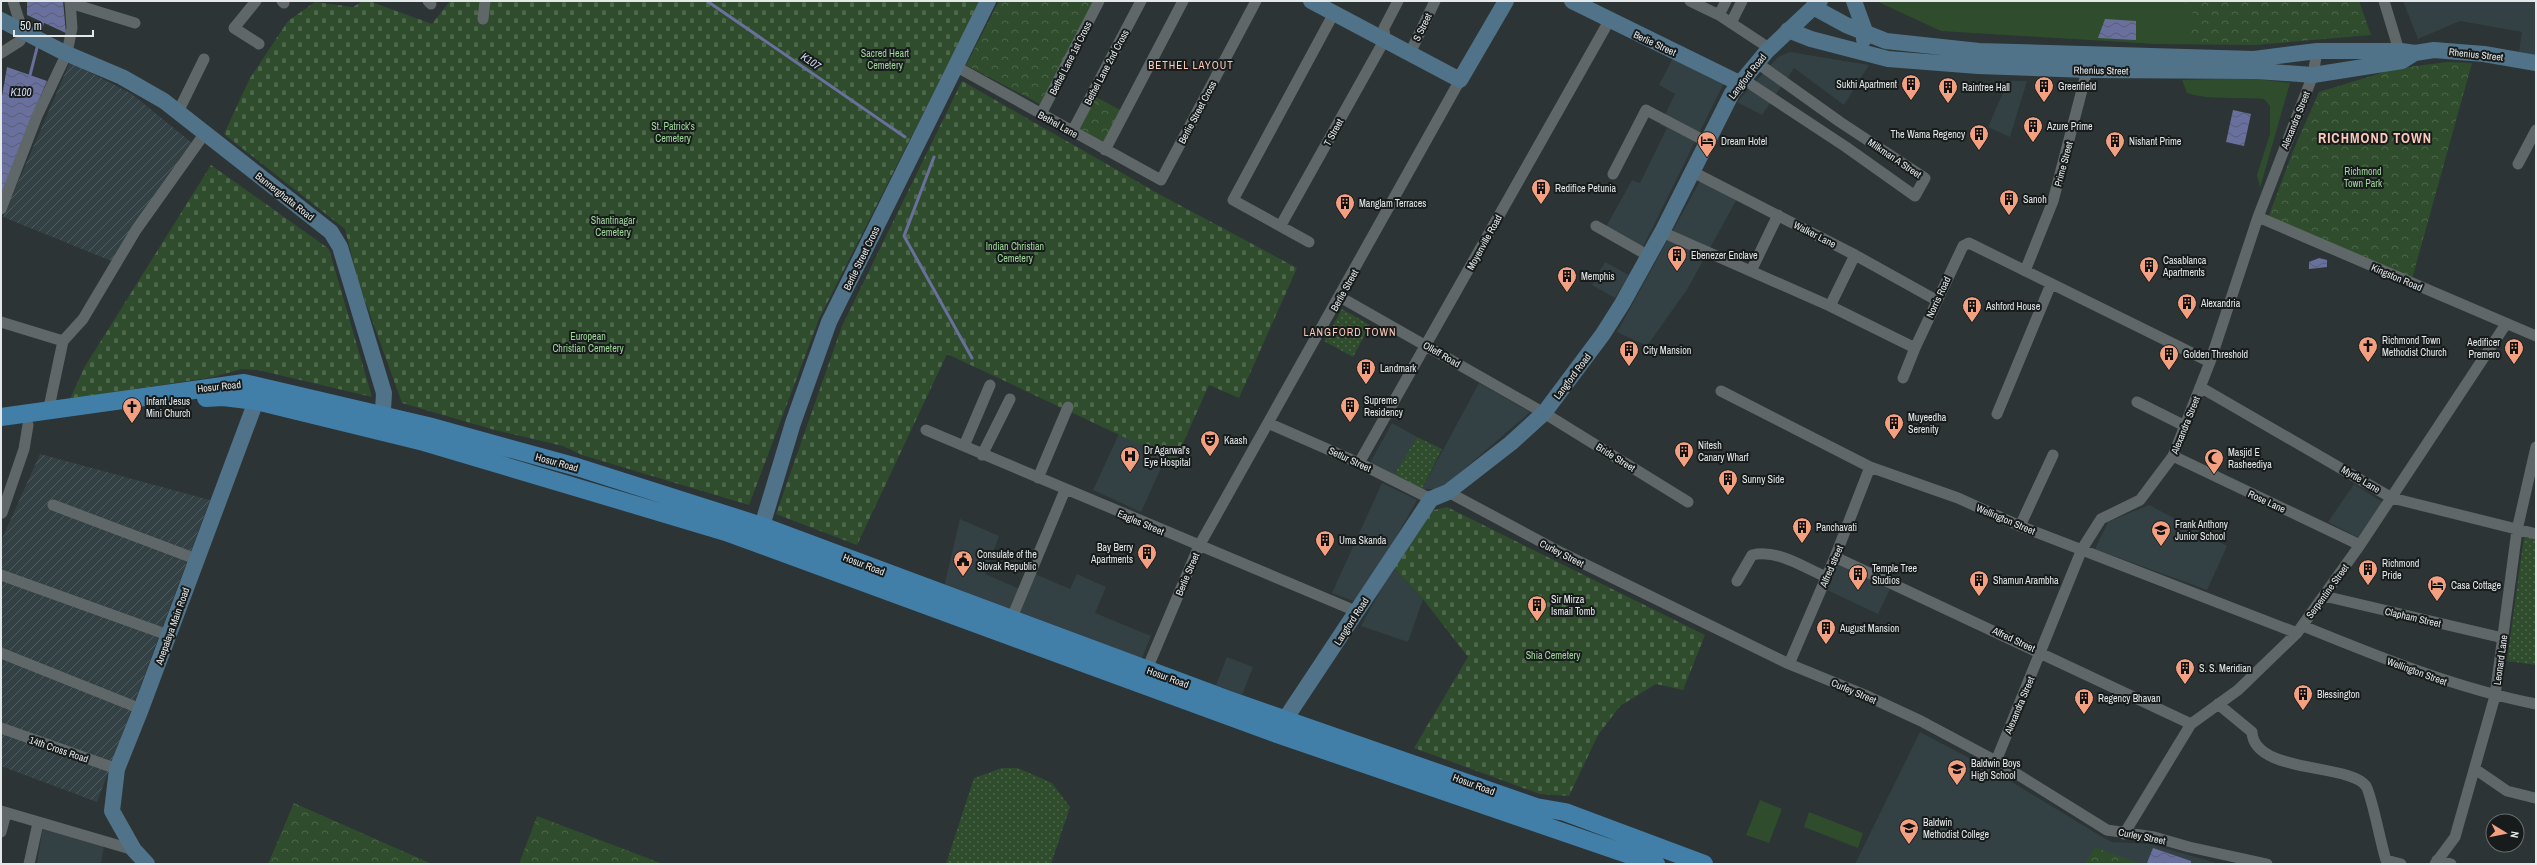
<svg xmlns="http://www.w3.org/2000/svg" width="2537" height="865" font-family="'Archivo Narrow',sans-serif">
<defs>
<pattern id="industrial-furrows" width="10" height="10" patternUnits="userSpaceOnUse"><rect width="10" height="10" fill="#334144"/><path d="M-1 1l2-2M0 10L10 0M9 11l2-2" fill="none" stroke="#505c5f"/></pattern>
<pattern id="grass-dots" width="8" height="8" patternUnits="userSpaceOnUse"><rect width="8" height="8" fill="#2f4d2d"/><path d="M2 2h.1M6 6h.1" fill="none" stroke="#4d674b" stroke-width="1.8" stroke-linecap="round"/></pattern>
<pattern id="forest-crowns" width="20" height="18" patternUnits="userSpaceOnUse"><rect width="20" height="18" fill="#2f4d2d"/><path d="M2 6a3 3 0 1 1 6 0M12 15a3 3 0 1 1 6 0" fill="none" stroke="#4d674b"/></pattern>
<pattern id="cemetery-stones" width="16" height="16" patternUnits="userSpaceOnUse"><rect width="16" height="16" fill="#2f4d2d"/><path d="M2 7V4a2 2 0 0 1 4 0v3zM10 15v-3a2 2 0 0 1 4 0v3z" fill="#4d674b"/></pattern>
<pattern id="water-waves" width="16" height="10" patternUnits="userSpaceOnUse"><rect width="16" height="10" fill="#6a709d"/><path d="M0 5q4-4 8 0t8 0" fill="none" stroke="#595d76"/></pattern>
</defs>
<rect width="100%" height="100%" fill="#2c3435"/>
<path fill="#334144" d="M2403,1H2536V55L2519,52L2522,32L2460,21L2418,39Z
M1790,52L1869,65L1844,105L1794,68L1762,115L1737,102L1778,57Z
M1673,58L1724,83L1639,255L1602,234L1632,180L1640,183L1667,128L1660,125L1675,94L1659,85Z
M2008,81H2027L2010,137L1988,127Z
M1700,181L1737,199L1688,288L1647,346L1617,332Z
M1605,262L1629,275L1615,298L1592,285Z
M1479,383L1530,412L1441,489H1422Z
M1392,423L1417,437L1394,475L1370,463Z
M1119,434L1166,457L1141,512L1093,490Z
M1382,483L1417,500L1359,603L1332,593Z
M2354,484L2382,502L2359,538L2328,522Z
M2149,505L2227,546L2207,590L2095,549L2108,522Z
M960,519L999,536L985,574L1027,592L1035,574L1070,589L1077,574L1106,587L1095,613L1151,636L1140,663L944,587Z
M1838,564L1890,589L1878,614L1827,590Z
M1393,567L1423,599L1408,642L1361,626Z
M1227,657L1253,667L1242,695L1216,685Z
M1920,732L1992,770L2104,838L2112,842L2150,844L2220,864H1855Z
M43,826L104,844L101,864H37Z"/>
<path fill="url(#industrial-furrows)" d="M70,62L132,94L192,143L114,262L3,217Z
M40,454L210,500L97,802L1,766V541Z"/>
<path fill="url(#grass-dots)" d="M1342,309L1370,325L1353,357L1324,341Z
M1417,437L1442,449L1422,489L1394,475Z
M2524,537L2536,539V665L2507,661Z
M1002,768H1018L1052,783L1070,807L1051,864H946L974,778Z"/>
<path fill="url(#forest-crowns)" d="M999,1H1094L1040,104L966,65Z
M2173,1H2359L2371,35L2255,45L2155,44Z
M2447,62L2472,63L2412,279L2268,218L2293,151L2319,92L2394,69Z
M1094,96L1122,111L1104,146L1076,131Z
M294,803L432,864H268Z
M537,816L663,864H519Z
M2095,847L2140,864H2085Z"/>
<path fill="url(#cemetery-stones)" d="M363,1H369L432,24L450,1H980L819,319L749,505L582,455L563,446L491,429L402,403L359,284L345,229L224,134L250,78L288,21L315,2L353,7Z
M962,81L1159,194L1297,268L1239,398L1209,385L1175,461L947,354L857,545L776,514L842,326Z
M211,165L329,249L372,397L258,370L242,369L213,377L70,399L84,368Z
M1447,507L1705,635L1683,690L1656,684L1620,706L1598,735L1569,796L1540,794L1414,748L1468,657L1423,599L1393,567L1430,511Z"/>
<path fill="#2f4d2d" d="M1876,1H2176L2194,5L2188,44H2155L1941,31Z
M2247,78L2290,83L2260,188L2257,175L2270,134V106L2264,99C2239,96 2212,101 2187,93L2182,80Z
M1760,800L1782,809L1769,843L1746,835Z
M1809,812L1863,833L1858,848L1804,827Z"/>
<path fill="url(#water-waves)" d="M27,1H63L66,33L27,15Z
M2105,19L2136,21V40L2098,38Z
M7,67L47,81L34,111L1,200V102Z
M2233,110L2251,114L2244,146L2226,142Z
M2319,258L2327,260V267L2309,269V262Z
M2153,848L2191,861V864L2147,863Z"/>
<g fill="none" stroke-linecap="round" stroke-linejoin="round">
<path stroke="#6a709d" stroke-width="3" d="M707,1L905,137
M40,35L43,19
M29,79L38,44
M934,157L904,236L972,358"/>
<path stroke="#5f6769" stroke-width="11" d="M13,1L20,23
M256,1L234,28L259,44
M282,1L284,3
M428,1L431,4
M1690,1L1719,15L1769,48
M2384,1L2401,57
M70,3L135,23
M1719,15L1726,1
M483,19L485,1
M1731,23L1742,1
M1,53L20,41
M1410,53L1435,1
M957,67L1161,180L1256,1
M1743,79L1846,147L1915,196L1925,178L1840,122L1756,62
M178,112L204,59
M1041,114L1099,1
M1072,132L1141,1
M1105,150L1183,1
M2518,164L2536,130
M1691,171L1855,255L1936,300
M1613,174L1646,110L1707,142
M1,209L37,116L67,53L72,28L70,1
M2258,217L2536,336
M1281,225L1385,39L1384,28L1398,1
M1596,226L1649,256
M1662,232L1830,306L1915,348L1963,246L1969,243L2210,362
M1309,242L1233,200L1334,13
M1751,271L1778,215
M2025,271L2053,201L2089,63
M1340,297L1544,413L1688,502
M1830,306L1855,255
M1,322L63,341
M1903,378L1915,348
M2200,387L2392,498L2536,534
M1721,391L1870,467L1958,498L2020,526L2297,633
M2137,402L2185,426
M48,412L63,341L83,319L136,230L205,133
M1997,414L2051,284
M1268,423L1359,463L1431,499
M926,430L1358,612
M964,446L990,385
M982,455L1010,399
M2173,456L2360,545
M1359,463L1609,21
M1038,478L1068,407
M1448,492L1562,553L1789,664L1865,695L1921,721L1996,761L2107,830L2154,837L2189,847L2267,864
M53,505L196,559
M2,513L24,449L28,425
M2020,526L2053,455
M1835,557L2191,724
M1,575L168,635
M1737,581L1752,555C1777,549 1803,567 1826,577
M2324,596L2503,638
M1011,620L1065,490
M2303,626C2379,657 2455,688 2536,704
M1,653L141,709
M1789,664L1835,557L1870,467
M1147,669L1199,546L1460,80
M2218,704L2252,732C2254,774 2350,763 2366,786C2372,796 2381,845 2386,860
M1,728L117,769
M1996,761L2082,549L2101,519L2140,500L2173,456L2210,362L2258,217L2313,75L2317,51
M2475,769L2507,791L2535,798
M1,811L134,850
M1,832L6,813
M2124,834L2191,724L2238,690L2297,633L2360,545L2506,324
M2386,860L2401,864
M2437,860L2451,864
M29,864L38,823
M2435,864L2455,837L2495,696L2517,530L2536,447"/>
<path stroke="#507389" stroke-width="16" d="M1311,1L1460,80L1506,1
M1572,1L1739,83
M1854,1L1866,34L1864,39
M1813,7L1846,25L1886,41L1979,51L2254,59L2317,51H2401L2415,53L2434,50L2484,54L2536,63
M1,20L63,52L122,77L164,101L331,232L340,247L384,393L382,428
M1788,30L1811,39L1888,59L1978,66L2088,70L2256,71L2313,75L2402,61L2415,53
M762,526L793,423L829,322L988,1
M1278,730L1431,499L1448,492L1511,443L1544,413L1603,334L1622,304L1662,232L1732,93L1767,51L1820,1
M147,864L134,850L112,811L117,769L141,709L256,401"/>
<path stroke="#417fa9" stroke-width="18" d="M206,398L223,397L256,401L424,442L726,532L1277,734L1656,864
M1,417L244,383L428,426L577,467L762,526L1229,700L1536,807L1565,812L1704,864"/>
</g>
<defs>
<symbol id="building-pin" viewBox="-11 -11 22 30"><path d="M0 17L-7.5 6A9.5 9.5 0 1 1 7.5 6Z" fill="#f3a081" stroke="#171b1b"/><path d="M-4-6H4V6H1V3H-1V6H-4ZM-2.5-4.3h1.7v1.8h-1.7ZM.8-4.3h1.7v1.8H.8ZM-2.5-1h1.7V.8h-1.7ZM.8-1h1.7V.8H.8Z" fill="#111"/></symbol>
<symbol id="hotel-pin" viewBox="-11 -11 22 30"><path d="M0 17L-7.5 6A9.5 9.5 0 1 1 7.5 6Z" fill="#f3a081" stroke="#171b1b"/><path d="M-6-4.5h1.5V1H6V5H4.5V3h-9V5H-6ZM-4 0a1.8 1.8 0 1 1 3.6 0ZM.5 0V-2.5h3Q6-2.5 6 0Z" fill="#111"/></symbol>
<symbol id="church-pin" viewBox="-11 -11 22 30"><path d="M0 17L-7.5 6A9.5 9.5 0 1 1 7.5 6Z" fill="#f3a081" stroke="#171b1b"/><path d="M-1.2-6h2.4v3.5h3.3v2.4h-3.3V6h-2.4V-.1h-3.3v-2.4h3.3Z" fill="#111"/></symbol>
<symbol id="theatre-pin" viewBox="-11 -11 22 30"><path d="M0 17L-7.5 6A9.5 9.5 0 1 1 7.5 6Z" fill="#f3a081" stroke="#171b1b"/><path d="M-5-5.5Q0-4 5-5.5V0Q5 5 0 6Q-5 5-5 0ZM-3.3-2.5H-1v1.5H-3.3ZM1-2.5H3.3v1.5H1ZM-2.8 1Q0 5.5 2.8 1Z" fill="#111"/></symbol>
<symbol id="hospital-pin" viewBox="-11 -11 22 30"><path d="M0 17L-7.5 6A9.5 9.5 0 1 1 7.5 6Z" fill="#f3a081" stroke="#171b1b"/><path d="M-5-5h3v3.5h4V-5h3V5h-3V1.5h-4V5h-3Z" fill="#111"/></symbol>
<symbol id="mosque-pin" viewBox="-11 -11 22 30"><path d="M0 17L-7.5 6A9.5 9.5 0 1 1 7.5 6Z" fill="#f3a081" stroke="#171b1b"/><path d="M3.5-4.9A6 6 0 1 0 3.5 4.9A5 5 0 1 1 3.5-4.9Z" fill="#111"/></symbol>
<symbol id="school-pin" viewBox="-11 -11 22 30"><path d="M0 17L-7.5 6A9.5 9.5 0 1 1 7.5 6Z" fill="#f3a081" stroke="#171b1b"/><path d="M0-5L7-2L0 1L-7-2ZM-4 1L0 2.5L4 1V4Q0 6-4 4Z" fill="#111"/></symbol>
<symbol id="civic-pin" viewBox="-11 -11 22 30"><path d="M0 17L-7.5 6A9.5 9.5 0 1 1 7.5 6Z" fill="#f3a081" stroke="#171b1b"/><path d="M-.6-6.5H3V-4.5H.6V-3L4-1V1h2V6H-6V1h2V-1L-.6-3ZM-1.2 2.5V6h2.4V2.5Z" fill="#111"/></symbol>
<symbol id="university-pin" viewBox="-11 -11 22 30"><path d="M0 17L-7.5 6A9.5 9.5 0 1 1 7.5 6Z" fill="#f3a081" stroke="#171b1b"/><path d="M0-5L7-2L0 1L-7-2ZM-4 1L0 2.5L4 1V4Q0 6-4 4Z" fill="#111"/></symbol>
</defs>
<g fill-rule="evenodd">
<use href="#building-pin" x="1900" y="73" width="22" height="30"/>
<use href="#building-pin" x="2033" y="75" width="22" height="30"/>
<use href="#building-pin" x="1937" y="76" width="22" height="30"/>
<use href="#building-pin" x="2022" y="115" width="22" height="30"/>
<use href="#building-pin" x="1968" y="123" width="22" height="30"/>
<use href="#hotel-pin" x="1696" y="130" width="22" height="30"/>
<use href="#building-pin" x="2104" y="130" width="22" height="30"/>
<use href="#building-pin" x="1530" y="177" width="22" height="30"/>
<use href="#building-pin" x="1998" y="188" width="22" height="30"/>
<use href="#building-pin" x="1334" y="192" width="22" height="30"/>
<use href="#building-pin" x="1666" y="244" width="22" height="30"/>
<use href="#building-pin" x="2138" y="255" width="22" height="30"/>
<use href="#building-pin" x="1556" y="265" width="22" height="30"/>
<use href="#building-pin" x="2176" y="292" width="22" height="30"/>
<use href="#building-pin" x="1961" y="295" width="22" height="30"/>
<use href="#church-pin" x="2357" y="335" width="22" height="30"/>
<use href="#building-pin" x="2503" y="337" width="22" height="30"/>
<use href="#building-pin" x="1618" y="339" width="22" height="30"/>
<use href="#building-pin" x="2158" y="343" width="22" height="30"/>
<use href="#building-pin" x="1355" y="357" width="22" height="30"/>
<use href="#building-pin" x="1339" y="395" width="22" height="30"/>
<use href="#church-pin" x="121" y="396" width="22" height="30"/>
<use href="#building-pin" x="1883" y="412" width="22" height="30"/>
<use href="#theatre-pin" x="1199" y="429" width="22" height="30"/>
<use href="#building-pin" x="1673" y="440" width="22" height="30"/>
<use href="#hospital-pin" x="1119" y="445" width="22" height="30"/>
<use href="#mosque-pin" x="2203" y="447" width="22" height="30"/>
<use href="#building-pin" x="1717" y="468" width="22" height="30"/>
<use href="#building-pin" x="1791" y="516" width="22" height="30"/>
<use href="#school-pin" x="2150" y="519" width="22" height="30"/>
<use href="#building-pin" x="1314" y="529" width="22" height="30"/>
<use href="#building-pin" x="1136" y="542" width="22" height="30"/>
<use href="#civic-pin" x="952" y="549" width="22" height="30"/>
<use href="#building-pin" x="2357" y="558" width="22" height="30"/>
<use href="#building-pin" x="1847" y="563" width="22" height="30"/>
<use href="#building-pin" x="1968" y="569" width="22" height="30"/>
<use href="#hotel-pin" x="2426" y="574" width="22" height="30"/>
<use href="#building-pin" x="1526" y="594" width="22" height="30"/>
<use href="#building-pin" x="1815" y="617" width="22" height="30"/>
<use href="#building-pin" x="2174" y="657" width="22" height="30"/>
<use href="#building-pin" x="2292" y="683" width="22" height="30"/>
<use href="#building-pin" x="2073" y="687" width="22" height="30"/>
<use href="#school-pin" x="1946" y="758" width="22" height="30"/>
<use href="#university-pin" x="1898" y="817" width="22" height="30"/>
</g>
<g text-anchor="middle" stroke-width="4" stroke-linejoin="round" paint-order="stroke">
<g font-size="10" fill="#e4e8e9" stroke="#171b1b">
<text transform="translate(1422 27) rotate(-64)" y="4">S Street</text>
<text transform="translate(1655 43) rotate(25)" y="4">Berlie Street</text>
<text transform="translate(2476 54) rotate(6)" y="4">Rhenius Street</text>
<text transform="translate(1070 58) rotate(-63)" y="4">Bethel Lane 1st Cross</text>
<text transform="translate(1106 67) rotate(-62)" y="4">Bethel Lane 2nd Cross</text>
<text transform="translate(2101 70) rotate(1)" y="4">Rhenius Street</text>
<text transform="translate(1747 76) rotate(-52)" y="4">Langford Road</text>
<text transform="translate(1197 112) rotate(-62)" y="4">Berlie Street Cross</text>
<text transform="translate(2295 120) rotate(-68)" y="4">Alexandra Street</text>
<text transform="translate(1058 124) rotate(29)" y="4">Bethel Lane</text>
<text transform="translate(1333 132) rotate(-61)" y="4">T Street</text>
<text transform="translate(1895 158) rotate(34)" y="4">Milkman A Street</text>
<text transform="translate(2063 164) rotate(-75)" y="4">Prime Street</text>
<text transform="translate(285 196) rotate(38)" y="4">Bannerghatta Road</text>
<text transform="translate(1815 234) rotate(27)" y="4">Walker Lane</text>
<text transform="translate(1484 242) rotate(-61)" y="4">Moyenville Road</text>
<text transform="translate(861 258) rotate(-64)" y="4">Berlie Street Cross</text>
<text transform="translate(2397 277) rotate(23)" y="4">Kingston Road</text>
<text transform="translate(1344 290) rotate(-61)" y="4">Berlie Street</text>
<text transform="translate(1938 297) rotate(-65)" y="4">Norris Road</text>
<text transform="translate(1442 354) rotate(30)" y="4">Olleff Road</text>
<text transform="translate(1572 376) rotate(-53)" y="4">Langford Road</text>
<text transform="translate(219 386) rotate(-6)" y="4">Hosur Road</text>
<text transform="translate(2185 425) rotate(-68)" y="4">Alexandra Street</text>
<text transform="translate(1616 457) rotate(32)" y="4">Bride Street</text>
<text transform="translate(1350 459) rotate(25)" y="4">Setlur Street</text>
<text transform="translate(557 462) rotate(16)" y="4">Hosur Road</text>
<text transform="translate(2361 479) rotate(31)" y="4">Myrtle Lane</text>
<text transform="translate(2267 501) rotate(25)" y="4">Rose Lane</text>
<text transform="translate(2006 519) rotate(23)" y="4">Wellington Street</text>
<text transform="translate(1141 522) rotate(23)" y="4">Eagles Street</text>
<text transform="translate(1562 553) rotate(27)" y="4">Curley Street</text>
<text transform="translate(864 564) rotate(21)" y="4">Hosur Road</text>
<text transform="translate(1831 566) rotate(-67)" y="4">Alfred street</text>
<text transform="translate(1187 574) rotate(-67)" y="4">Berlie Street</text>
<text transform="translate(2327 591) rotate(-54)" y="4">Serpentine Street</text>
<text transform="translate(2413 617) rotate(13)" y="4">Clapham Street</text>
<text transform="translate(1351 621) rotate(-57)" y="4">Langford Road</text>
<text transform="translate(172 626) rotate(-70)" y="4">Anepalaya Main Road</text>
<text transform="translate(2014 639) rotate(25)" y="4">Alfred Street</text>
<text transform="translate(2500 660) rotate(-82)" y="4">Leonard Lane</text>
<text transform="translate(2417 671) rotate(20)" y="4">Wellington Street</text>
<text transform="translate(1168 677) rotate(20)" y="4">Hosur Road</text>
<text transform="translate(1854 691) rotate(23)" y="4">Curley Street</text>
<text transform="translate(2019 705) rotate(-67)" y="4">Alexandra Street</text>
<text transform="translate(59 749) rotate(19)" y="4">14th Cross Road</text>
<text transform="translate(1474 784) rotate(20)" y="4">Hosur Road</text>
<text transform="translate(2142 836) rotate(11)" y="4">Curley Street</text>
</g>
<g font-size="10" fill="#9fd69a" stroke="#171b1b">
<text x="885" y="57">Sacred Heart<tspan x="885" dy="12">Cemetery</tspan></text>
<text x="673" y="130">St. Patrick's<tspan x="673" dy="12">Cemetery</tspan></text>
<text x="2363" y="175">Richmond<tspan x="2363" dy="12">Town Park</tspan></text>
<text x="613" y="224">Shantinagar<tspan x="613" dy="12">Cemetery</tspan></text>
<text x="1015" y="250">Indian Christian<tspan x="1015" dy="12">Cemetery</tspan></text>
<text x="588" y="340">European<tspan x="588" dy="12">Christian Cemetery</tspan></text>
<text x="1553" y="659">Shia Cemetery</text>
</g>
<g font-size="10" fill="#e4e8e9" stroke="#171b1b" text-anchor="start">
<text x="1897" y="88" text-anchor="end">Sukhi Apartment</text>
<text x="2058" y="90">Greenfield</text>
<text x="1962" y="91">Raintree Hall</text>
<text x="2047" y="130">Azure Prime</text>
<text x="1965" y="138" text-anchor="end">The Wama Regency</text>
<text x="1721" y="145">Dream Hotel</text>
<text x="2129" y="145">Nishant Prime</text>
<text x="1555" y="192">Redifice Petunia</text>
<text x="2023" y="203">Sanoh</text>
<text x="1359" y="207">Manglam Terraces</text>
<text x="1691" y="259">Ebenezer Enclave</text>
<text x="2163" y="264">Casablanca<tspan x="2163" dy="12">Apartments</tspan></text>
<text x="1581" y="280">Memphis</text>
<text x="2201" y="307">Alexandria</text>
<text x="1986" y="310">Ashford House</text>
<text x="2382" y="344">Richmond Town<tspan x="2382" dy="12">Methodist Church</tspan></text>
<text x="2500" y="346" text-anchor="end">Aedificer<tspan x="2500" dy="12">Premero</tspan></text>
<text x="1643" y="354">City Mansion</text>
<text x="2183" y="358">Golden Threshold</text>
<text x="1380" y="372">Landmark</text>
<text x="1364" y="404">Supreme<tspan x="1364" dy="12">Residency</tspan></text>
<text x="146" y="405">Infant Jesus<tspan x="146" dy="12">Mini Church</tspan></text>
<text x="1908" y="421">Muyeedha<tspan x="1908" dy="12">Serenity</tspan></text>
<text x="1224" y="444">Kaash</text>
<text x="1698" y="449">Nitesh<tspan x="1698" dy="12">Canary Wharf</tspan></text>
<text x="1144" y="454">Dr Agarwal's<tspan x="1144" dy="12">Eye Hospital</tspan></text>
<text x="2228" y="456">Masjid E<tspan x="2228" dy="12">Rasheediya</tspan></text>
<text x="1742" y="483">Sunny Side</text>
<text x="2175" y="528">Frank Anthony<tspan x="2175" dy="12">Junior School</tspan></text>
<text x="1816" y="531">Panchavati</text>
<text x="1339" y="544">Uma Skanda</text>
<text x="1133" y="551" text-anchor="end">Bay Berry<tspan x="1133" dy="12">Apartments</tspan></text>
<text x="977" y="558">Consulate of the<tspan x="977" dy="12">Slovak Republic</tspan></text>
<text x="2382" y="567">Richmond<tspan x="2382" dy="12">Pride</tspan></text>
<text x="1872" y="572">Temple Tree<tspan x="1872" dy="12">Studios</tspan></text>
<text x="1993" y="584">Shamun Arambha</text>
<text x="2451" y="589">Casa Cottage</text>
<text x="1551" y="603">Sir Mirza<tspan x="1551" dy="12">Ismail Tomb</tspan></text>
<text x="1840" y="632">August Mansion</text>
<text x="2199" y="672">S. S. Meridian</text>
<text x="2317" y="698">Blessington</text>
<text x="2098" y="702">Regency Bhavan</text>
<text x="1971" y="767">Baldwin Boys<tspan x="1971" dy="12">High School</tspan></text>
<text x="1923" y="826">Baldwin<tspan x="1923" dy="12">Methodist College</tspan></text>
</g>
<g font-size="11" font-style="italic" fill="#d4d9f6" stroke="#171b1b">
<text transform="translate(811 61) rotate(34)" y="4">K107</text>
<text x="21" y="96">K100</text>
</g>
<g font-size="11" letter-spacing="1" fill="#fbcab9" stroke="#171b1b">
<text x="1191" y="69">BETHEL LAYOUT</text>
<text x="1350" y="336">LANGFORD TOWN</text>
</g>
<g font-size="14" font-weight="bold" letter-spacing="1" fill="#fbcab9" stroke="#171b1b">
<text x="2375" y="143">RICHMOND TOWN</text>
</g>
</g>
<rect width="2537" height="865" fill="none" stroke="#e4e8e9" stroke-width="4"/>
<g transform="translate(2505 833) rotate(100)"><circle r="19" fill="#171b1b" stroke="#696d6d"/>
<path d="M0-3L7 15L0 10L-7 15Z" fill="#f3a081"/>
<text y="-6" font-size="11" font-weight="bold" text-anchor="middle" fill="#e4e8e9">N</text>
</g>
<path d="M14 30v6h79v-6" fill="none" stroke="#e4e8e9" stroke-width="2"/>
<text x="20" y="30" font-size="12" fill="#e4e8e9" stroke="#171b1b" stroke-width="3" paint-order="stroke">50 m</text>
</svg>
